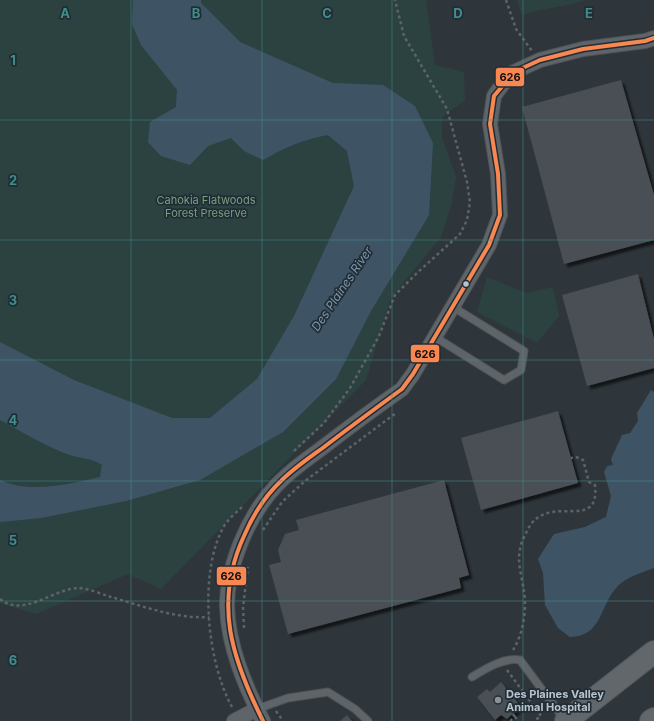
<svg xmlns="http://www.w3.org/2000/svg" width="654" height="721" font-family="Inter,sans-serif">
<defs>
<filter id="shadow"><feDropShadow dx="3.5" dy="3.5" stdDeviation="1" flood-color="#0009"/></filter>
</defs>
<rect width="100%" height="100%" fill="#2f363b"/>
<path fill="#2c4241" d="M0,0H426L435,65L464,72L465,100L442,117V138L456,177L451,206L441,237L391,298L366,380L161,589L128,574L36,614L0,603Z
M517,0H586C565,7 543,8 522,15Z
M487,277L526,293L553,287L559,316L537,343L477,312Z"/>
<path fill="#3e5465" d="M133,0H201V3L240,42L333,83L383,85L415,106L433,143L429,215L371,311L336,379L283,432L200,480L126,501L41,518L0,522V480C31,494 69,484 100,477L102,465C92,458 82,459 70,455C46,447 23,432 0,420V342L74,380L172,418H210L257,379L294,316L354,186L347,151L328,135C304,139 284,148 263,160L244,151L231,138L208,146L190,165L161,156L148,142L150,122L176,107L177,90L141,45L132,24Z
M651,390L654,392V568C641,573 625,577 616,588C599,608 602,636 570,637L558,628L545,605L543,573L538,559L554,534L585,527L606,517L611,496L604,472L607,466L613,465L611,459L622,435L630,433L638,421L637,413Z"/>
<path fill="#494f54" filter="url(#shadow)" d="M621,80L654,195V240L564,264L522,107Z
M638,274L654,339V368L587,386L562,295Z
M558,411L578,483L481,510L461,438Z
M444,480L469,575L459,578L461,588L288,634L269,565L281,562L278,550L285,534L299,530L296,520Z
M501,682L518,703L516,704L519,708L507,719L501,715L495,720L477,697L487,689L490,692Z
M347,715L352,721H340Z"/>
<g fill="none" stroke-linecap="round" stroke-linejoin="round">
<defs>
<path id="lane" d="M435,337L504,380L521,370L524,351L453,307
M472,677C485,669 504,657 520,660L564,719
M257,709L288,698L328,692L355,709L368,721"/>
<path id="street" d="M234,721L257,709
M263,721C245,686 228,646 227,606C227,566 248,516 275,487C288,472 306,460 322,448C348,428 375,408 402,389L413,374L489,245L500,215L498,174L490,124L494,96L502,85L514,72L540,60L583,49L645,41L654,38"/>
<path id="primary" d="M566,721L654,652
M651,721L654,719"/>
</defs>
<use href="#lane" stroke="#4c5256" stroke-width="9"/>
<use href="#street" stroke="#4c5256" stroke-width="16"/>
<use href="#primary" stroke="#4c5358" stroke-width="24"/>
<path stroke="#5d6367" stroke-width="2.5" stroke-dasharray="3 3" stroke-linecap="butt" d="M506,0L516,29L532,51
M294,451L324,423L350,388L379,336L395,295L417,273L460,234L467,220L470,202L467,182L447,109L404,36L395,0
M263,530L282,502L305,481L396,413
M0,599C23,618 53,589 78,588C88,588 101,594 111,597C143,606 175,619 209,617
M244,628L243,607L248,567
M513,650C523,634 527,610 524,591C522,578 517,562 520,549C521,542 525,535 528,529C548,491 600,534 595,485L589,482L583,460L576,457L571,458
M507,670L541,716L534,721
M232,707C207,662 198,572 224,526C229,518 237,512 243,506
M276,711L283,721
M513,714L515,717
M510,721L515,717L519,721"/>
<use href="#lane" stroke="#5f6469" stroke-width="7"/>
<use href="#street" stroke="#5f6469" stroke-width="14"/>
<use href="#primary" stroke="#61676b" stroke-width="22"/>
<defs>
<path id="bus-1" d="M263,721C232,659 213,603 244,536C253,515 265,496 281,481C294,468 309,458 324,447C350,427 376,408 402,389L413,374L489,245L500,215L498,174L490,124L494,96L514,72L540,60L583,49L645,41L654,38"/>
</defs>
<use href="#bus-1" stroke="#212d36" stroke-width="7"/>
<use href="#bus-1" stroke="#f88751" stroke-width="4"/>
</g>
<path fill="none" stroke="#428d8a" stroke-width="1" stroke-opacity="0.55" d="M131,0V721M262,0V721M392,0V721M523,0V721M0,120H654M0,240H654M0,360H654M0,481H654M0,601H654"/>
<circle fill="#bac3cb" stroke="#212d36" stroke-width="1.5" cx="466" cy="284" r="3.5"/>
<circle fill="#899299" stroke="#212d36" stroke-width="1.5" cx="498" cy="700" r="4"/>
<g text-anchor="middle" stroke-width="3.5" stroke-linejoin="round" paint-order="stroke">
<g font-size="11" fill="#799f7d" stroke="#212d36">
<text x="206" y="204">Cahokia Flatwoods<tspan x="206" dy="13">Forest Preserve</tspan></text>
</g>
<g font-size="11" font-weight="bold" fill="#bac3cb" stroke="#212d36" text-anchor="start">
<text x="506" y="698">Des Plaines Valley<tspan x="506" dy="13">Animal Hospital</tspan></text>
</g>
<g font-size="12" font-style="italic" fill="#7c97ab" stroke="#212d36">
<text transform="translate(342 289) rotate(-56)" y="4">Des Plaines River</text>
</g>
</g>
<g font-size="13" text-anchor="middle" font-weight="bold" fill="#428d8a" stroke="#212d36" stroke-width="3.5" stroke-linejoin="round" paint-order="stroke">
<text x="65" y="18">A</text>
<text x="196" y="18">B</text>
<text x="327" y="18">C</text>
<text x="458" y="18">D</text>
<text x="589" y="18">E</text>
<text x="13" y="65">1</text>
<text x="13" y="185">2</text>
<text x="13" y="305">3</text>
<text x="13" y="425">4</text>
<text x="13" y="545">5</text>
<text x="13" y="665">6</text>
</g>
<g stroke="#212d36" stroke-width="1.5">
<rect x="495" y="67" width="30" height="20" rx="4" fill="#f88751"/>
<rect x="410" y="344" width="30" height="19" rx="4" fill="#f88751"/>
<rect x="216" y="566" width="31" height="20" rx="4" fill="#f88751"/>
</g>
<g font-size="11" text-anchor="middle" font-weight="bold" fill="#111">
<text x="510" y="81">626</text>
<text x="425" y="358">626</text>
<text x="231" y="580">626</text>
</g>
</svg>
